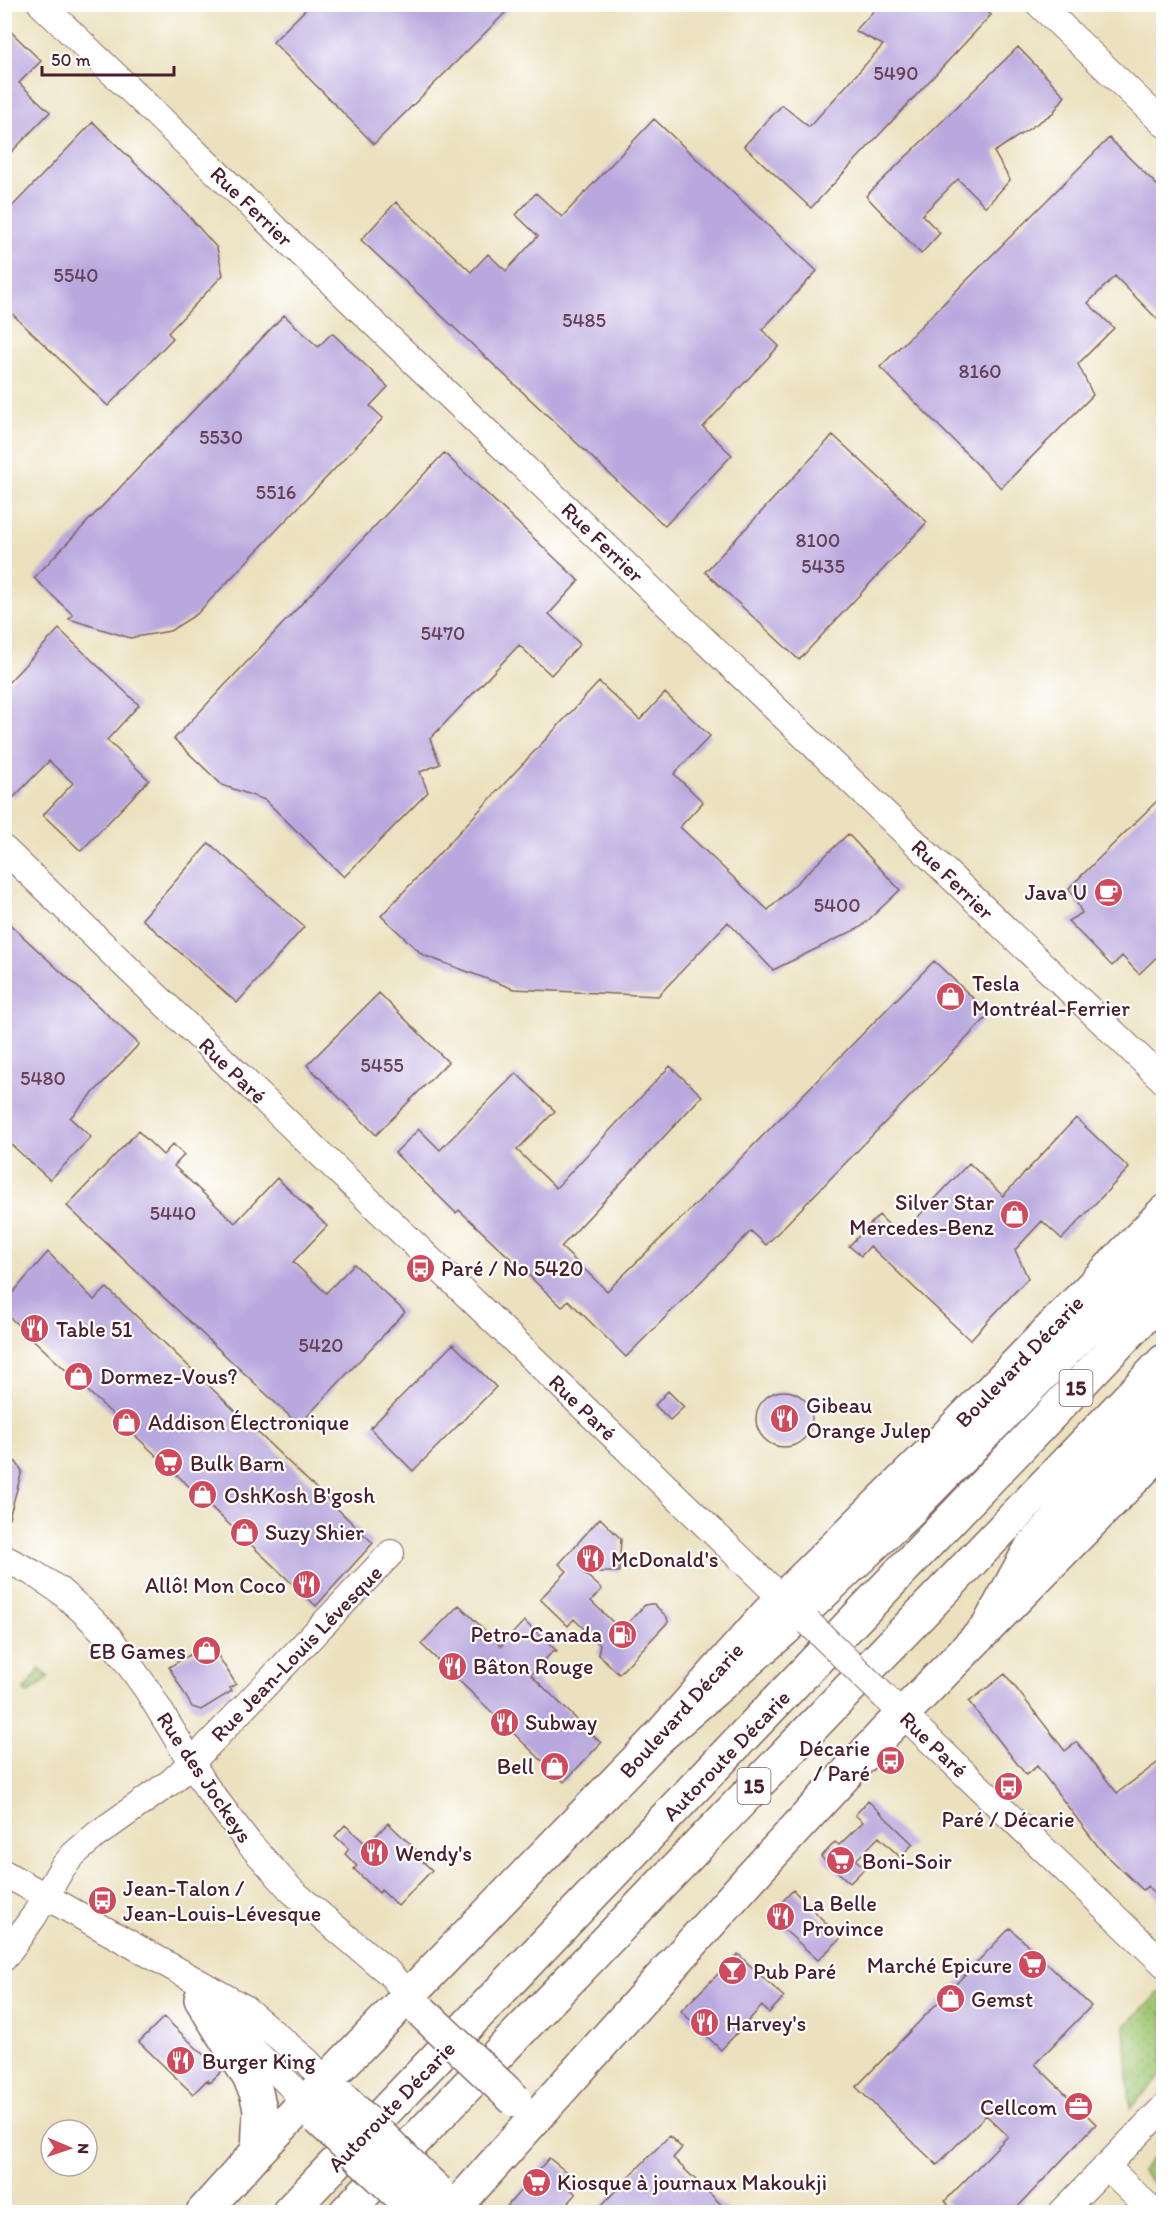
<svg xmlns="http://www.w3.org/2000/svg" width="1168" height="2217" font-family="Itim,sans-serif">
<defs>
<pattern id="grass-dots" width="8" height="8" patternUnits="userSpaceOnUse" patternTransform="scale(1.5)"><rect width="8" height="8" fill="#a0c773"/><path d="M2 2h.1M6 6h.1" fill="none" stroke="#8baa64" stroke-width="1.8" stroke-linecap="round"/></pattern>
<pattern id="park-tufts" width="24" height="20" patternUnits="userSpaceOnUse" patternTransform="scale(1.5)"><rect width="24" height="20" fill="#a0c773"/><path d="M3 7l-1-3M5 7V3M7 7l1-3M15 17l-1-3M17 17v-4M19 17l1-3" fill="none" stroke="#8baa64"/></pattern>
</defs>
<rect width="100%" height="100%" fill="#fff"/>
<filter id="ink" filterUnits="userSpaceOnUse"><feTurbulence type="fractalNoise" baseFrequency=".0167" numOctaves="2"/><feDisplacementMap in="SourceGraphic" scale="12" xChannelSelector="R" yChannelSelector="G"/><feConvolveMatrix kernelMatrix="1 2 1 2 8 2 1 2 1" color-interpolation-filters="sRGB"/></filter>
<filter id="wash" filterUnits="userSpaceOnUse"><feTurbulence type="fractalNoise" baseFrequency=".008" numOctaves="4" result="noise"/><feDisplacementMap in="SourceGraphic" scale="24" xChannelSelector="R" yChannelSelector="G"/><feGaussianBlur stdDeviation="1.35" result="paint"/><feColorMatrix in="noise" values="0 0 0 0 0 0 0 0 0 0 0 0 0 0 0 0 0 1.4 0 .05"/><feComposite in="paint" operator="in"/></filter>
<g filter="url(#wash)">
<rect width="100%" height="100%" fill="#ebe1be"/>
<path fill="url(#grass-dots)" stroke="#75734f" stroke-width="1.5" d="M40,1669L49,1678L28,1694L24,1690Z
M1163,1989V2074L1130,2108L1125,2026Z"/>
<path fill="url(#park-tufts)" stroke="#75734f" stroke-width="1.5" d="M1163,2147V2193L1141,2171Z"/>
<g id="blocks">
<path fill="#b9a8de" d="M311,4H514L374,144L273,42Z
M880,4H980L991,15L811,208L744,146L782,105L809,127L883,45L855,31Z
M4,25L41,61L19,83L50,112L4,160Z
M1018,47L1065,96L1053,113L994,152L1010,180L986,207L958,179L922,215L940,233L921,254L866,196Z
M654,119L817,271L762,330L779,346L703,427L732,455L665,526L361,240L396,202L471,272L488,254L506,271L538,236L516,215L536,193L562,217Z
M93,122L187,214L217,248L223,275L168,333L173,338L108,406L4,306V215Z
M1109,138L1164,192V312L1157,319L1115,276L1088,303L1114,328L1078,364L1093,395L1001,488L880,367Z
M284,315L318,347L332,333L388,387L370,406L383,418L197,614L170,631L130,638L69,619L73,615L34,578Z
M833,435L927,522L799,660L705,572Z
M444,453L579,581L549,614L580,644L551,675L519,645L430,739L440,764L420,772L428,792L344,877L265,800L222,785L174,739Z
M59,629L139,705L107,740L149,780L81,851L43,815L73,783L49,761L14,797L4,788V687Z
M599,682L640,720L665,693L710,736L674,774L703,802L680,827L768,910L848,834L900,890L861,927L773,970L728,922L658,996L514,989L423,955L381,916Z
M1164,794V950L1139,974L1122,956L1112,966L1068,921L1082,913L1069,888Z
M209,843L304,927L237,1003L142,919Z
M4,919L139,1044L70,1118L91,1137L50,1180L4,1138Z
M934,961L990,1014L766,1245L751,1231L626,1357L568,1300L562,1307L459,1210L456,1213L395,1153L419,1129L440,1150L516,1073L555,1111L517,1150L556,1188L670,1066L702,1096L561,1247L607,1291L695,1205Z
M379,993L448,1062L376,1135L307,1065Z
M1076,1118L1129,1168L1062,1239L1042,1221L1015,1250L1028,1278L970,1340L870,1246L861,1256L849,1246L879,1215L900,1236L969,1163L1003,1196Z
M138,1131L163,1155L173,1144L184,1155L174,1166L235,1223L277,1178L327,1226L293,1262L326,1293L354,1264L405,1312L299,1425L67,1206Z
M48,1252L94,1300L107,1288L373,1543L316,1606L4,1312V1303Z
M453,1344L496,1387L413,1471L370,1428Z
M668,1391L684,1407L670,1420L655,1405Z
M756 1419a28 28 0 1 1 56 0a28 28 0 1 1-56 0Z
M4,1458L16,1462L22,1471L9,1518L4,1517Z
M600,1518L621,1539L619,1572H583L602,1589L591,1601L621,1630L645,1605L650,1604H654L667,1617L668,1622L619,1674L598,1654L600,1645L574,1619L568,1626L540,1599L567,1571L559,1564Z
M459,1605L501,1646L524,1621L557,1651H553L531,1675L601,1743L564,1782L421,1644Z
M210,1643L236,1684L230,1688L232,1691L201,1710L192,1707L169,1667Z
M1005,1674L1065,1751L1077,1742L1117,1793L1164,1758V1905L1148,1886L1143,1890L1100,1849L1037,1766L1026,1775L969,1702Z
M868,1801L913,1844L900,1857L879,1837L856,1860L865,1868L850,1883L821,1857L835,1842L839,1845L863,1822L855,1815Z
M388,1823L423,1856L420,1859L432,1870L398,1906L381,1890L379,1893L354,1869L357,1866L345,1854L349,1849L335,1836L345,1825L367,1845Z
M793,1890L841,1938L818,1960L769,1916Z
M1010,1928L1091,2006L1035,2064L1096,2124L1013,2212H940L948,2204L945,2201L1008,2136L986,2115L937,2165L856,2087Z
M738,1954L784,1997L769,2013L762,2006L721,2050L681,2011Z
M164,2017L207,2058L211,2054L223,2070L209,2083L207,2080L193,2094L139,2042Z
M669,2136L682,2148L673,2158L729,2212H595Z
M549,2158L575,2179L568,2187L576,2194L561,2212H502Z"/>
</g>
</g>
<g filter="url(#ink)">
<use href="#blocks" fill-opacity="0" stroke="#82635e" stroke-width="1.5"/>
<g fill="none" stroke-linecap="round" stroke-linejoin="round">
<defs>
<path id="minor" d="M41,4L1164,1081
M1039,4L1164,124
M4,849L795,1611
M4,1558L33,1573L59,1590L84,1612L109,1637L146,1688L207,1788L248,1842L292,1891L389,1973L409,1996
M890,1702L1164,1964
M4,1873L243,2007L307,2061L326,2082
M4,1958L34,1916L62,1868L74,1854L96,1835L172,1781L192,1762L391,1553
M225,2023L288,2083L305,2103
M1106,2166L1154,2212
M1062,2212L1164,2107"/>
<path id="major" d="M201,1999L249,2077L256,2092L260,2109L258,2151
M203,2212L258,2151L657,1739L768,1613L932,1451L1164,1212
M451,2212L752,1876L885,1732L1164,1448"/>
<path id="highway" d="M990,1623L1031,1548L1164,1405
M657,1739L784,1630L909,1511L1164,1250
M289,2212L1164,1296
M346,2212L1164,1361"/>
</defs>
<use href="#minor" stroke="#82635e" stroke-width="28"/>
<use href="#major" stroke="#82635e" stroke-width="36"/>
<use href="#highway" stroke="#82635e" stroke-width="36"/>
<use href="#minor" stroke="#fff" stroke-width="26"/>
<use href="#major" stroke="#fff" stroke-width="33"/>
<use href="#highway" stroke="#fff" stroke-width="33"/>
<defs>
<path id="minor-bridge" d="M809,1623L886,1698"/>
<path id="major-bridge" d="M421,2011L515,2100
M340,2096L437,2191
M319,2119L418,2212"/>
</defs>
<use href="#minor-bridge" stroke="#82635e" stroke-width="28" stroke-linecap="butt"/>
<use href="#major-bridge" stroke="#82635e" stroke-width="36" stroke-linecap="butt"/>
<use href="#minor-bridge" stroke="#fff" stroke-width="26"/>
<use href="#major-bridge" stroke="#fff" stroke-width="33"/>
</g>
</g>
<defs>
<symbol id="cafe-disc" viewBox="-11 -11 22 22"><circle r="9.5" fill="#d1495b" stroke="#fff"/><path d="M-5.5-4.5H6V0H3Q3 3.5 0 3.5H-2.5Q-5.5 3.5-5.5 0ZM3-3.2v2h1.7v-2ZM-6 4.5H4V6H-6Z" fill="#fff"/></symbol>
<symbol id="shop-disc" viewBox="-11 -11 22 22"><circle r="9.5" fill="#d1495b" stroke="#fff"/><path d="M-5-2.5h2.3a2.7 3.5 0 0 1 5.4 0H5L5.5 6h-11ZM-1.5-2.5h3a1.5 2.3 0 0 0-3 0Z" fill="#fff"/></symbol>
<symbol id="bus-disc" viewBox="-11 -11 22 22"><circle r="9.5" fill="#d1495b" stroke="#fff"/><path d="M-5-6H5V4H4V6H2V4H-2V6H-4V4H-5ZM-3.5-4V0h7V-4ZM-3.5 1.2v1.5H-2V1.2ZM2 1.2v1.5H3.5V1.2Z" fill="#fff"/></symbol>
<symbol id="restaurant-disc" viewBox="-11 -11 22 22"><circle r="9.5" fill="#d1495b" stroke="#fff"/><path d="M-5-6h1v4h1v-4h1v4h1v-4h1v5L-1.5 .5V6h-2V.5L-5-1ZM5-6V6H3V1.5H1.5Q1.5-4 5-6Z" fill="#fff"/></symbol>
<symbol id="supermarket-disc" viewBox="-11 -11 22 22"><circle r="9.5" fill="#d1495b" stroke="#fff"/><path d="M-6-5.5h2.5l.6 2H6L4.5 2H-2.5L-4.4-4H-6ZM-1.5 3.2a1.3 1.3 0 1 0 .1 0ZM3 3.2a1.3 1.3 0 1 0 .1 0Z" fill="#fff"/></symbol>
<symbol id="fuel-disc" viewBox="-11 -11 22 22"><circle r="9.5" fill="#d1495b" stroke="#fff"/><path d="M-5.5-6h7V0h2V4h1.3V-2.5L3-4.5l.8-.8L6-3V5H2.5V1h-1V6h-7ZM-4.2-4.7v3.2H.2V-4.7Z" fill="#fff"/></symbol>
<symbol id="bar-disc" viewBox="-11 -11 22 22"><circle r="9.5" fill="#d1495b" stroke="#fff"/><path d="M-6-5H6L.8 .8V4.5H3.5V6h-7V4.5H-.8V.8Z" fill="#fff"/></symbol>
<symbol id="office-disc" viewBox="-11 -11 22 22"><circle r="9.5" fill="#d1495b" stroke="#fff"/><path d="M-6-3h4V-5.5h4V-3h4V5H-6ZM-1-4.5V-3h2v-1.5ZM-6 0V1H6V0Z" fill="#fff"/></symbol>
</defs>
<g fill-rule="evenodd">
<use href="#cafe-disc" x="1092" y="876" width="33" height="33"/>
<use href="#shop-disc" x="934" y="980" width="33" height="33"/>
<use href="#shop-disc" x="998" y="1198" width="33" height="33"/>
<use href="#bus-disc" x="404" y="1252" width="33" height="33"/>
<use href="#restaurant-disc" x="18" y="1312" width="33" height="33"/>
<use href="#shop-disc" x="62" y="1360" width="33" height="33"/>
<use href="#restaurant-disc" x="768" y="1402" width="33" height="33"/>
<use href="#shop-disc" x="110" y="1406" width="33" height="33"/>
<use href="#supermarket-disc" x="152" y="1446" width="33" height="33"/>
<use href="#shop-disc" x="186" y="1478" width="33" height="33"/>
<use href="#shop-disc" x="228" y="1516" width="33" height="33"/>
<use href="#restaurant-disc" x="574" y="1542" width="33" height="33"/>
<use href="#restaurant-disc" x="290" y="1568" width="33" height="33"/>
<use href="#fuel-disc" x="606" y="1618" width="33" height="33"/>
<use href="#shop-disc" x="190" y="1634" width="33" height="33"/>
<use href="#restaurant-disc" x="436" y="1650" width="33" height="33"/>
<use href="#restaurant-disc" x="488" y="1706" width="33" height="33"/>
<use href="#bus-disc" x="874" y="1744" width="33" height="33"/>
<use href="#shop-disc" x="538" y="1750" width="33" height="33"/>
<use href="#bus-disc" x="992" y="1770" width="33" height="33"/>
<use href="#restaurant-disc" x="358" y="1836" width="33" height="33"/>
<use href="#supermarket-disc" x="824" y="1844" width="33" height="33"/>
<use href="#bus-disc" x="86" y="1884" width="33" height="33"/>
<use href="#restaurant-disc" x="764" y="1900" width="33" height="33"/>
<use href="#supermarket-disc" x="1016" y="1948" width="33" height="33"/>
<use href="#bar-disc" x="716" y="1954" width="33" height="33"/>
<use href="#shop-disc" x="934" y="1982" width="33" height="33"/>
<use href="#restaurant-disc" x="688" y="2006" width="33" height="33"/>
<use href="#restaurant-disc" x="164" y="2044" width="33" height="33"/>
<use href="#office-disc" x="1062" y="2090" width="33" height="33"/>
<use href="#supermarket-disc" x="520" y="2166" width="33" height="33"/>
</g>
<g text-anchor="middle" stroke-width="4.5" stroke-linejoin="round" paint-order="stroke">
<g font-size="20" fill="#664158">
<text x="896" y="80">5490</text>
<text x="76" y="282">5540</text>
<text x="584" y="327">5485</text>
<text x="980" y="378">8160</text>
<text x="221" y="444">5530</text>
<text x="276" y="499">5516</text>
<text x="818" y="547">8100</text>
<text x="823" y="573">5435</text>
<text x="443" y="640">5470</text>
<text x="837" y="912">5400</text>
<text x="382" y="1072">5455</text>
<text x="43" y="1085">5480</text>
<text x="173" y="1220">5440</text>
<text x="321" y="1352">5420</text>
</g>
<g fill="#fff" stroke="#80626b" stroke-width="1.5">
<rect x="1059.5" y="1370" width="33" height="36" rx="4.5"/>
<rect x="737.5" y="1768" width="33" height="36" rx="4.5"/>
</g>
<g font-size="21" font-weight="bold" fill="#4a1f2b">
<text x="1076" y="1395">15</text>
<text x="754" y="1793">15</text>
</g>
<g font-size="22" fill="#4a1f2b" stroke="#fff">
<text transform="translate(252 206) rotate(44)" y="8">Rue Ferrier</text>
<text transform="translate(603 542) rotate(44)" y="8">Rue Ferrier</text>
<text transform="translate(953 879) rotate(44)" y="8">Rue Ferrier</text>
<text transform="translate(233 1070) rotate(44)" y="8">Rue Paré</text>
<text transform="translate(1019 1361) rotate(-46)" y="8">Boulevard Décarie</text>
<text transform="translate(583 1407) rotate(44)" y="8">Rue Paré</text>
<text transform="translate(296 1653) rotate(-46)" y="8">Rue Jean-Louis Lévesque</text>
<text transform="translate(681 1710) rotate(-48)" y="8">Boulevard Décarie</text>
<text transform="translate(934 1744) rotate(44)" y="8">Rue Paré</text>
<text transform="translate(726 1755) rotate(-46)" y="8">Autoroute Décarie</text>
<text transform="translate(205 1777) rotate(56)" y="8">Rue des Jockeys</text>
<text transform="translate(391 2106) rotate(-46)" y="8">Autoroute Décarie</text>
</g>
<g font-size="22" fill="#4a1f2b" stroke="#fff" text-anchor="start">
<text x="1087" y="900" text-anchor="end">Java U</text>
<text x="972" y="991">Tesla<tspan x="972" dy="25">Montréal-Ferrier</tspan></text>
<text x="994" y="1210" text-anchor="end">Silver Star<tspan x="994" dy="25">Mercedes-Benz</tspan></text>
<text x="441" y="1276">Paré / No 5420</text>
<text x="56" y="1337">Table 51</text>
<text x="100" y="1384">Dormez-Vous?</text>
<text x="806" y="1413">Gibeau<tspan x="806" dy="25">Orange Julep</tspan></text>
<text x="148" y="1430">Addison Électronique</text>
<text x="190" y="1471">Bulk Barn</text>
<text x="224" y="1503">OshKosh B'gosh</text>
<text x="265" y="1540">Suzy Shier</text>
<text x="611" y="1567">McDonald's</text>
<text x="286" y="1593" text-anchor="end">Allô! Mon Coco</text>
<text x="602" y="1642" text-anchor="end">Petro-Canada</text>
<text x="186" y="1659" text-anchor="end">EB Games</text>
<text x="473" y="1674">Bâton Rouge</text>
<text x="525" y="1730">Subway</text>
<text x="870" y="1756" text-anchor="end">Décarie<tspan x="870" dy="25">/ Paré</tspan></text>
<text x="534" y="1774" text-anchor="end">Bell</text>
<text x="1008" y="1827" text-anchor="middle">Paré / Décarie</text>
<text x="395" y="1861">Wendy's</text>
<text x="862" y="1869">Boni-Soir</text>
<text x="123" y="1896">Jean-Talon /<tspan x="123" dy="25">Jean-Louis-Lévesque</tspan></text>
<text x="802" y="1911">La Belle<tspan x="802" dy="25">Province</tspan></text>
<text x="1012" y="1973" text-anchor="end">Marché Epicure</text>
<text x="753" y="1979">Pub Paré</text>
<text x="971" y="2007">Gemst</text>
<text x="726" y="2031">Harvey's</text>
<text x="202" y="2069">Burger King</text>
<text x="1057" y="2115" text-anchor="end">Cellcom</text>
<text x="557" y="2190">Kiosque à journaux Makoukji</text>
</g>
</g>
<rect width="1168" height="2217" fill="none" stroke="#fff" stroke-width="24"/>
<g transform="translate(69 2148) rotate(92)"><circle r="28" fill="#ffffff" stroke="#b7a5aa" stroke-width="1.5"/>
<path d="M0-4.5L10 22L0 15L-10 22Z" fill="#d1495b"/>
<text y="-9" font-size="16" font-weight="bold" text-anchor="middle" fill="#4a1f2b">N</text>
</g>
<path d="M42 66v9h132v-9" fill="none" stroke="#4a1f2b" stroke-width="3"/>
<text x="51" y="66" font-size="18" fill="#4a1f2b" stroke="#ffffff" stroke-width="4.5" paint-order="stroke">50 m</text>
</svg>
